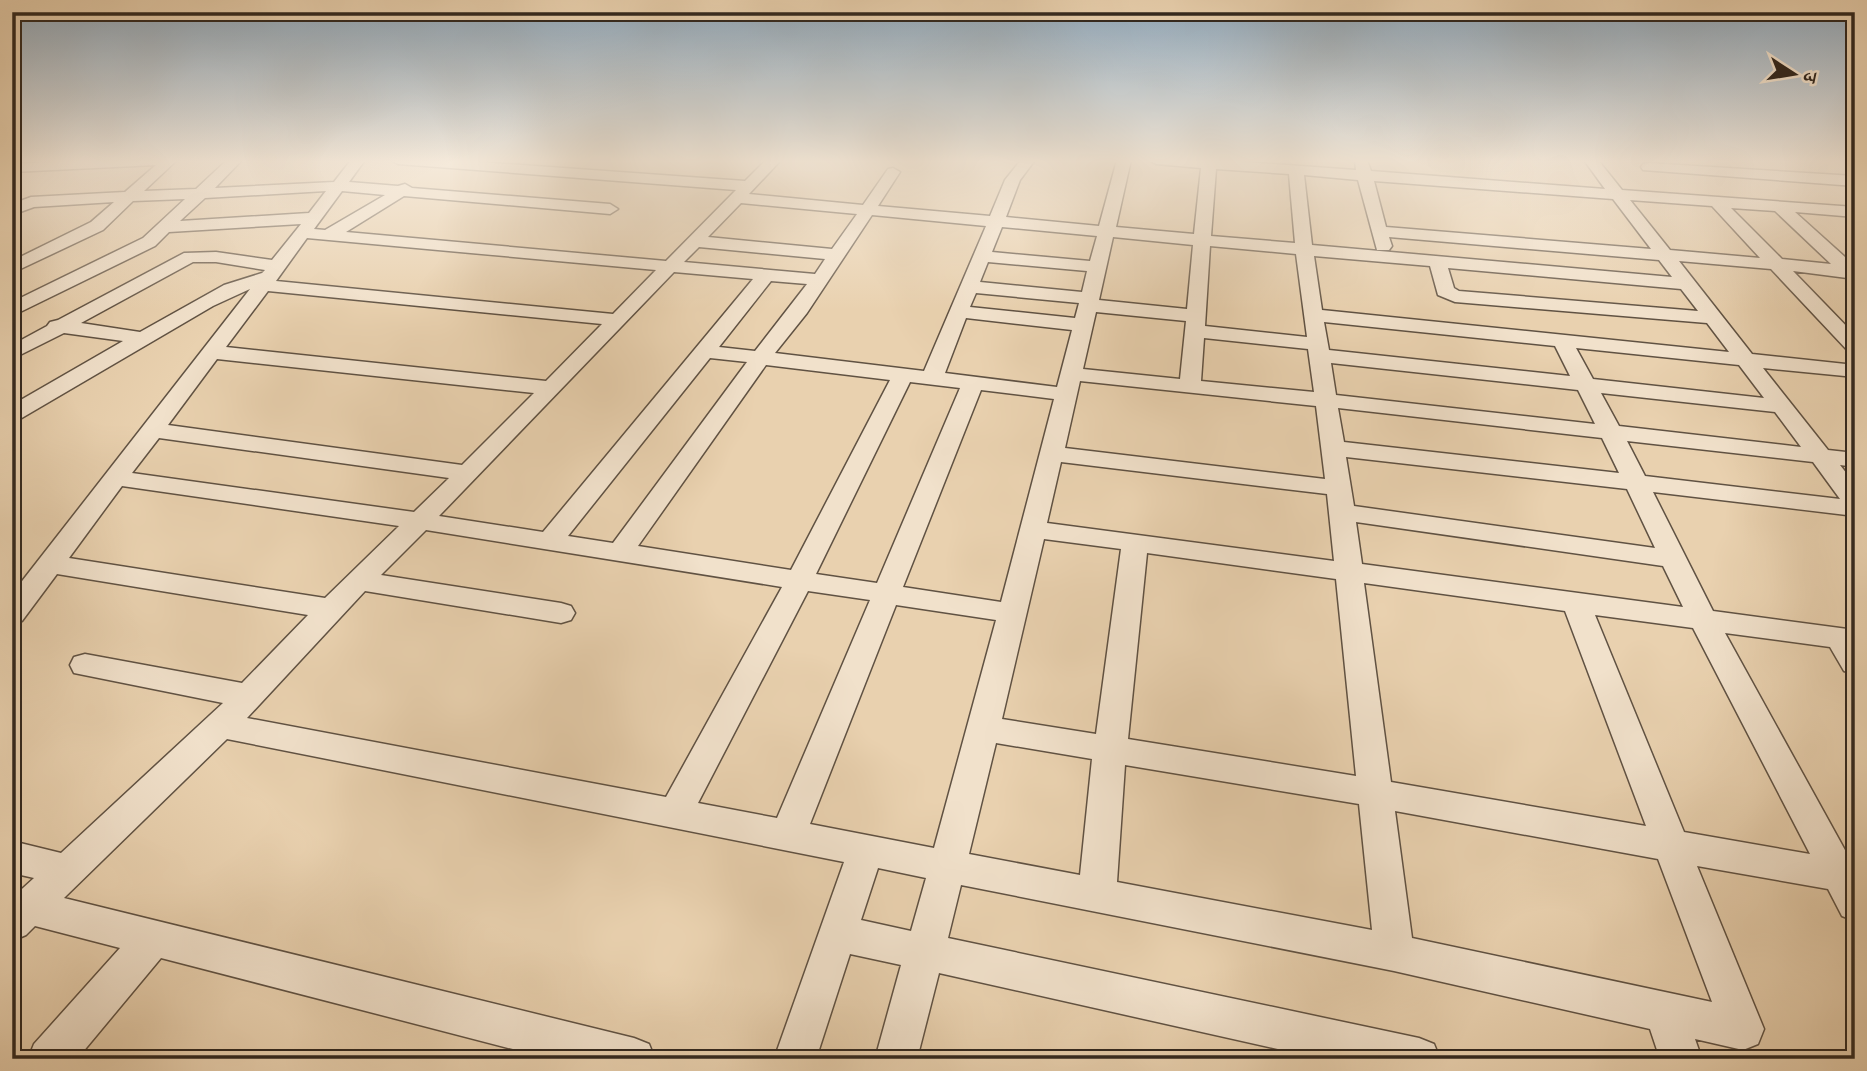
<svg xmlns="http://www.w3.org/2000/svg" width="1867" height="1071" font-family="Cardo,'Noto Serif Devanagari',serif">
<rect width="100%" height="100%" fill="#e9d1af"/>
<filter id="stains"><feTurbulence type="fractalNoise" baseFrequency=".00286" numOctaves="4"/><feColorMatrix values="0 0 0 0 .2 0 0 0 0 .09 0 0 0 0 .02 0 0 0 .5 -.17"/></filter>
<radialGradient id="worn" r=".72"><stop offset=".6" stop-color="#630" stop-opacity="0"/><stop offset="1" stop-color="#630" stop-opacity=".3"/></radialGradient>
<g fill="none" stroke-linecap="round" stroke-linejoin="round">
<defs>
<path id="minor" d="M91,160H177L144,191L196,189L227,160H242L215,188L334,182L351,160H365L349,182L398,186L405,184L412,188L610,204L618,209L610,214L404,196L346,232L666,261L736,190L398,164L391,160H452L745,181L766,160H781L749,194L863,205L888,169L893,168L900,172L878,206L990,216L1005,180L1021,160H1035L1020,180L1006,217L1099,226L1117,160H1131L1116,227L1194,234L1201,168L1156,164L1149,160H1216L1356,170L1355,160H1367L1371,171L1605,189L1584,160H1598L1622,190L1855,207V217L1795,212L1855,266V279L1793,271L1855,335V353L1848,351L1771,269L1679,261L1752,354L1855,365V377L1763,368L1828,450L1855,453V467L1840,465L1855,484V516L1653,492L1713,611L1855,630V674L1844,671L1830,647L1725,633L1851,861L1855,862V921L1842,916L1828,889L1697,866L1764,1029L1758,1044L1743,1050L1695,1039L1702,1059H1660L1650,1029L1394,971L961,885L948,938L1419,1038L1434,1044L1440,1059H1322L939,973L917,1059H875L901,965L850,954L816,1059H774L844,862L227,739L64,898L634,1038L649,1044L655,1059H551L161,958L77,1059H28L34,1044L120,948L35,926L26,935L12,941V898L34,878L12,873V841L61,853L223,703L74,673L70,665L74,657L85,654L242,683L308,615L57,574L22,621L12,624V594L250,289L213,306L20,419L12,421V405L123,341L64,333L12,359V345L47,326L50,322L58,320L184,253L216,252L272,260L301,224L169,232L155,246L12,316V302L143,238L185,199L133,201L103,230L12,273V261L91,222L114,202L34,207L12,215V204L31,197L125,192L156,165L12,172V164ZM1216,169L1289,174L1295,243L1211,236ZM1304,175L1358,180L1377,250H1389L1392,246L1389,237L1659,260L1672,277L1312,245ZM1374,181L1613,199L1651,249L1386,227ZM326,191L309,213L180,221L205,198ZM342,191L385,195L325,230L314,229ZM1630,200L1712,206L1760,258L1670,250ZM741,203L857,214L832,249L708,237ZM1731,208L1775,211L1831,264L1782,259ZM872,215L986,226L924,371L775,353L807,313ZM1002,227L1097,236L1090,261L992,252ZM1113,237L1193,245L1187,309L1099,300ZM307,238L656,270L613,314L276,281ZM1210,246L1296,254L1307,337L1205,326ZM699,247L825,259L815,274L684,262ZM1314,256L1430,266L1438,295L1455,302L1707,323L1729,352L1322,310ZM193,262H216L265,270L262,273L224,285L140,332L81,323ZM988,262L1087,271L1082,292L980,282ZM1448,268L1681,289L1698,311L1459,291L1454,288ZM674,272L753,279L543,532L439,516ZM771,281L807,284L755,351L719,347ZM268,291L602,324L546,381L226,347ZM976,293L1079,303L1075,318L970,307ZM1096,312L1186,321L1180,379L1083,369ZM966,318L1072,330L1057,387L945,373ZM1324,322L1555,346L1570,376L1329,350ZM1204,338L1308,349L1314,392L1201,381ZM1576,348L1739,365L1764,398L1593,379ZM710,358L747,362L613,543L568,536ZM217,359L534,393L462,465L168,425ZM1331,363L1578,390L1595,424L1336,395ZM766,365L890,380L791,570L638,546ZM1080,381L1316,406L1325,479L1065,448ZM910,382L960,388L877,583L816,574ZM981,390L1054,399L1001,602L903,587ZM1601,393L1775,412L1801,447L1619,426ZM1338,408L1602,438L1619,473L1344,442ZM159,438L449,478L414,512L132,473ZM1627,441L1813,462L1840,499L1645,476ZM1346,457L1627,489L1655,548L1354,506ZM1061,462L1327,494L1334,561L1047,523ZM122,486L399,526L325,598L69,558ZM1356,522L1663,566L1683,607L1362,564ZM426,530L782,587L666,797L247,718L365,591L561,623L571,620L575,613L571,606L561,603L381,575ZM1044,539L1121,549L1096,734L1002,719ZM1147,553L1336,579L1356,776L1128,739ZM1364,583L1565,611L1646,826L1391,782ZM808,591L870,600L777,818L698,803ZM896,605L996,620L934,848L810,824ZM1595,615L1693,628L1810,854L1684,832ZM996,743L1092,759L1080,875L969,854ZM1125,765L1359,804L1372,930L1117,882ZM1395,811L1658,859L1712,1002L1412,938ZM878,868L926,878L911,931L861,920Z
M1648,163L1855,176V186L1643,170L1641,167L1643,164Z"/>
</defs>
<use href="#minor" stroke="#605243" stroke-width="3"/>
<use href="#minor" fill="#f1e1cb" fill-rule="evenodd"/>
</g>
<linearGradient id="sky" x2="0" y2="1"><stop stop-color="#8fa9be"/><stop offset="0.52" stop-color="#f5eadb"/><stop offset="1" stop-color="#f5eadb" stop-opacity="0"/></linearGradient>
<rect width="1867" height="310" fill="url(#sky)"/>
<rect width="1867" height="1071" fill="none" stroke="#e9d1af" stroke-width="42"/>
<rect x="14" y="14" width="1839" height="1043" fill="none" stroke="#32281f" stroke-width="3.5"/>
<rect x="21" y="21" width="1825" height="1029" fill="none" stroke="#32281f" stroke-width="2"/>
<g transform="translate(1794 74) rotate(102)" stroke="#f1e1cb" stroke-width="5" paint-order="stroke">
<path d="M0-5L12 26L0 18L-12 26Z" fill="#32281f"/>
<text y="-10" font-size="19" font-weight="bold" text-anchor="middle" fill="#32281f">उ</text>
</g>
<rect width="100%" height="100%" filter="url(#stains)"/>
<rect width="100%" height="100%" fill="url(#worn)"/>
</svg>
